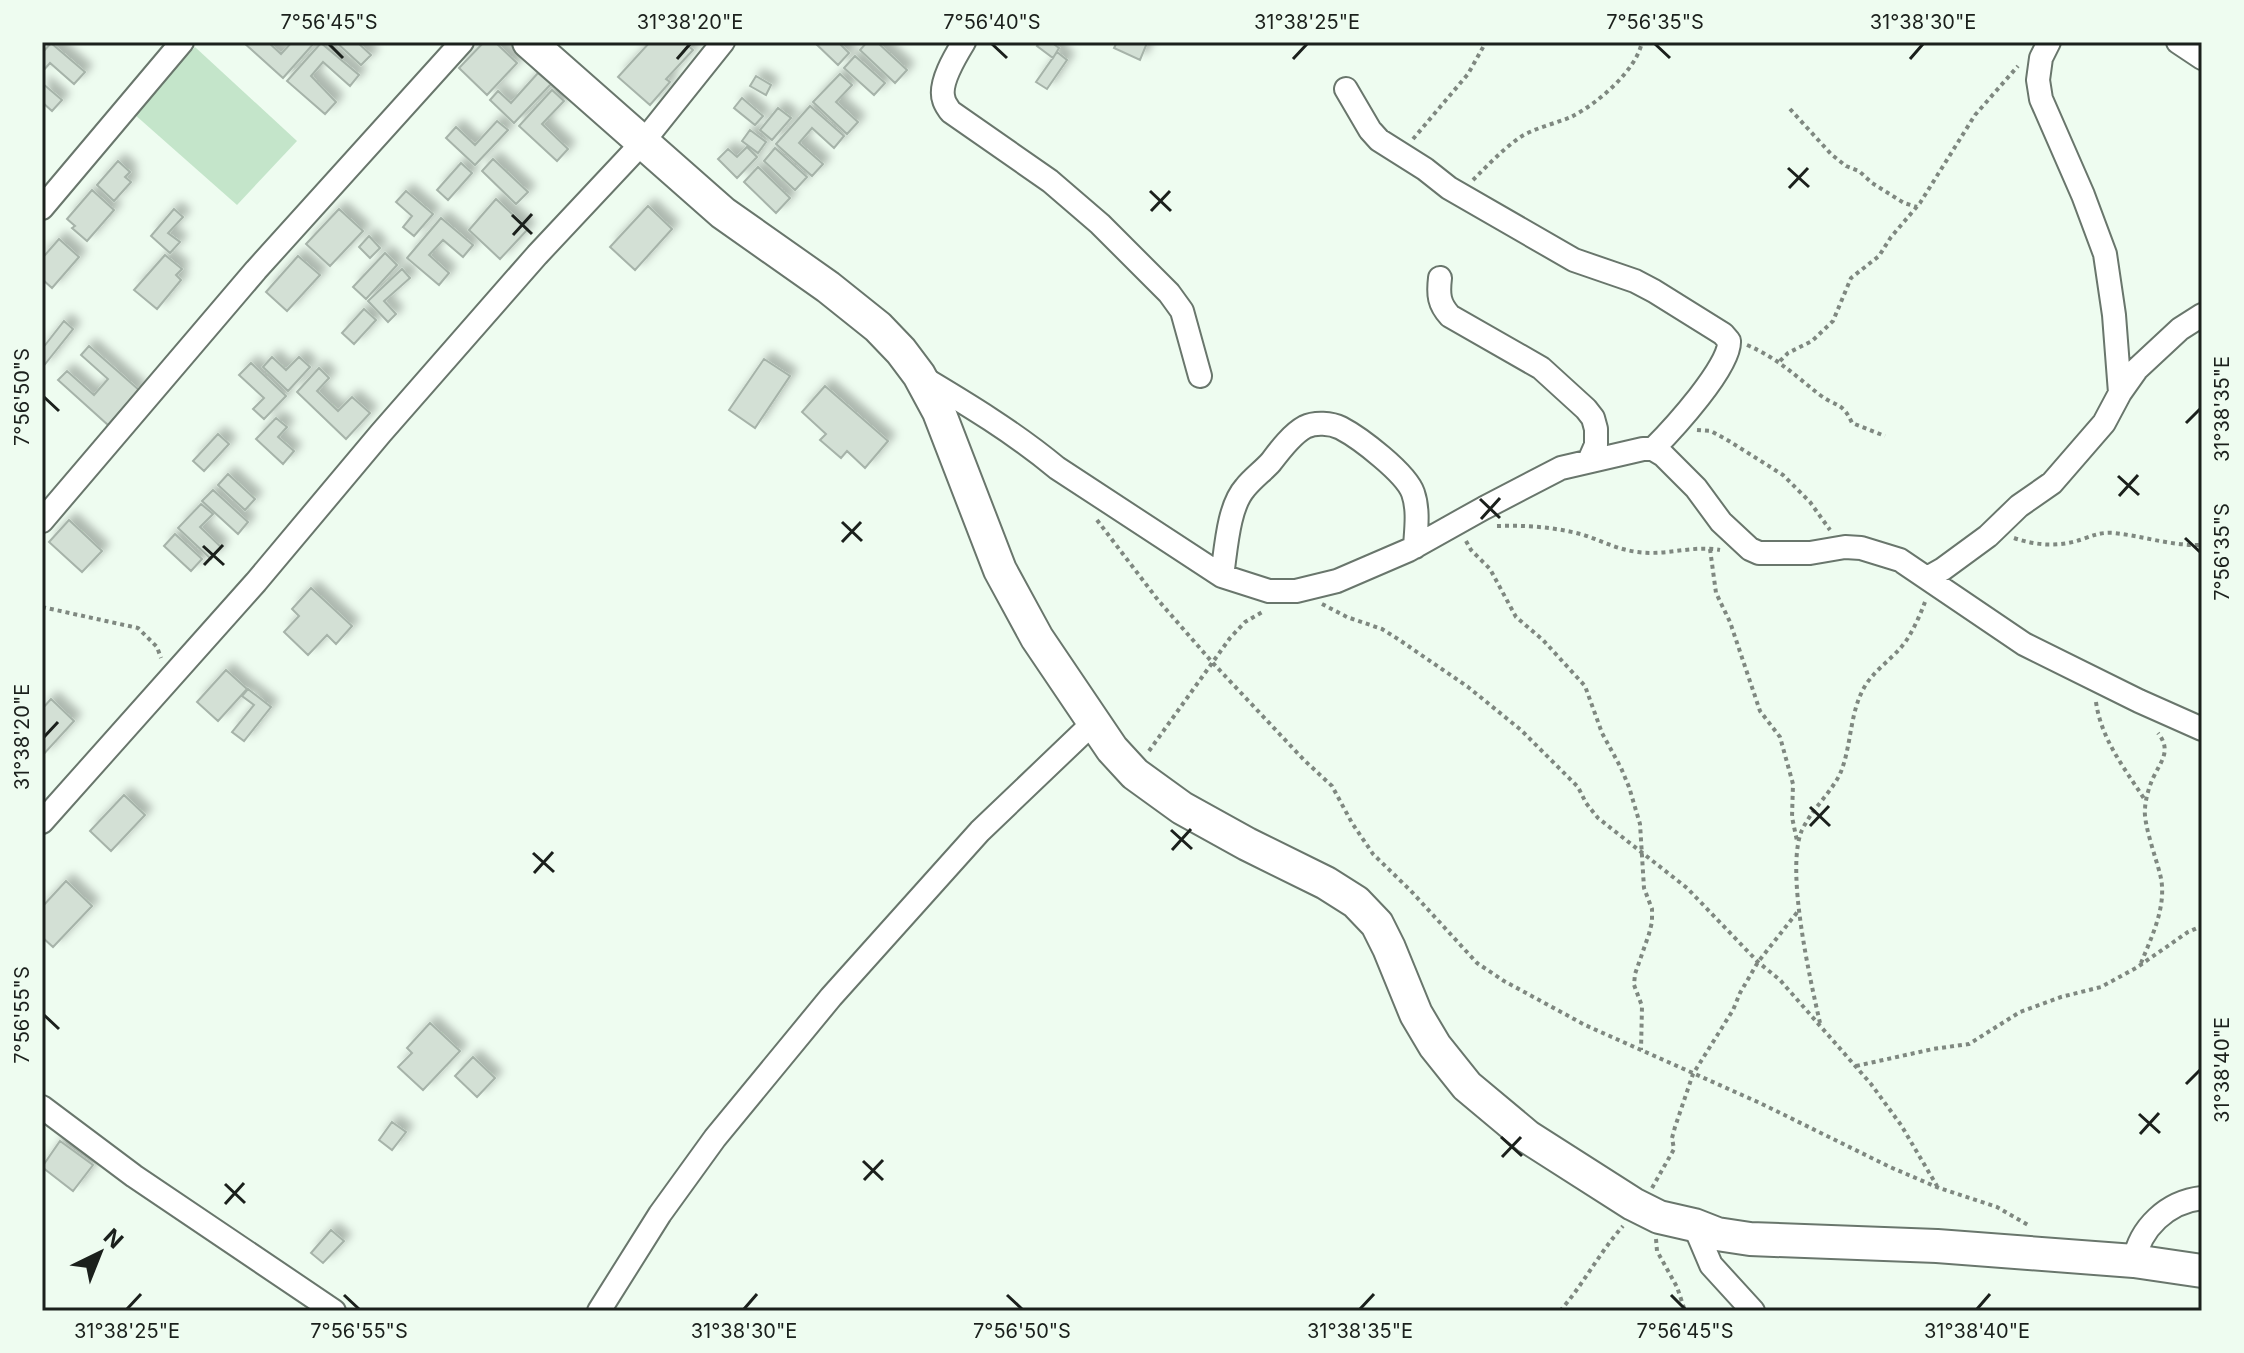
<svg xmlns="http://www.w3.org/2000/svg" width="2244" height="1353" font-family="Inter,sans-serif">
<defs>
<filter id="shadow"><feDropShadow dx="7" dy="-7" stdDeviation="4" flood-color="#0004"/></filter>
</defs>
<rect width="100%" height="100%" fill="#eefcf0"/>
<path fill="#c4e5ca" d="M195,47L297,141L237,205L134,114Z"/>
<path fill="#d3e0d5" stroke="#a6b3a9" stroke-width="2" filter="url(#shadow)" d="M243,42H268L281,54L292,42H315L283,78Z
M336,42H357L371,55L361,65Z
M484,42H495L517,63L487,95L459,68Z
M650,42H684L693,50L666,79L670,82L650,105L618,77Z
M814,42H838L849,53L838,65Z
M867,42H877L907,70L895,83L860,50Z
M1040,42H1051L1059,48L1053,58L1037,46Z
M1117,42H1144L1147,43L1140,60L1114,48Z
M51,43L85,72L74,84L50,63L42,72V53Z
M321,43L359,75L350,86L323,62L311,76L336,102L325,114L287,81Z
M1057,52L1067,60L1047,89L1036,82Z
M855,56L885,83L874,95L844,68Z
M538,73L551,84L514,123L490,100L498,91L511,103Z
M840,74L852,85L836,102L858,122L847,134L813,102Z
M756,76L771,85L766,95L750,86Z
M42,83L62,100L52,111L42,102Z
M552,90L564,101L542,124L568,149L557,161L519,126Z
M742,98L763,116L755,125L734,108Z
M810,106L844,136L834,148L812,128L799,143L823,164L812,176L776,144Z
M778,108L791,118L772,140L760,130Z
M497,121L508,130L475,165L446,138L456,127L475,145Z
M750,130L766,142L758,153L742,141Z
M747,147L757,157L737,178L718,159L728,149L737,157Z
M775,148L807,177L795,190L764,161Z
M493,159L528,192L516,204L482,171Z
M118,161L130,172L125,177L131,182L114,201L97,185Z
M461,163L472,173L448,200L437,190Z
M758,167L790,198L776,213L744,182Z
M92,190L114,210L87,241L72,228L75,226L67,219Z
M406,191L433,214L414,236L403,227L412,216L396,202Z
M496,199L528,229L500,259L469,230Z
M648,206L672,229L635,270L610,247Z
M174,209L183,217L168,233L180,242L170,253L151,236Z
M339,209L363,231L330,266L306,244Z
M441,218L473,245L463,257L443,240L429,255L449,273L439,285L407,258Z
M369,236L380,248L370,258L359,247Z
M59,239L79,257L52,288L42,279V252L45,255Z
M385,253L397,265L366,299L353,287Z
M165,255L182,269L176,275L181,280L157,309L134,290Z
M298,256L320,275L287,311L266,292Z
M402,269L410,278L384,301L396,314L388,322L368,301Z
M364,309L376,320L354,344L342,333Z
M64,321L73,329L42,368V349Z
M89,346L139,390L108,425L58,380L67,371L94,395L108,379L81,355Z
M272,357L286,370L299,357L310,367L288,391L263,367Z
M764,359L790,376L755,428L729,410Z
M251,363L286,396L264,419L253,409L264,398L239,375Z
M319,368L329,378L317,391L338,411L352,397L370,413L346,439L297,392Z
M825,386L888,441L865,468L847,451L841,458L820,440L826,434L802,412Z
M276,418L287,427L278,437L294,451L283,464L256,439Z
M218,434L229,444L204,471L193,461Z
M228,474L255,499L245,510L218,485Z
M213,490L248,522L238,534L202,501Z
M201,504L213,514L200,527L221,547L211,559L178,528Z
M69,520L102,551L82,572L49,542Z
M175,534L202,559L191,571L164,546Z
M311,588L352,626L336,644L327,635L308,655L284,632L299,616L292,609Z
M226,670L247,689L218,721L197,702Z
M248,689L271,707L244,741L232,732L254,705L242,696Z
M51,699L74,721L42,756V709Z
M124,795L145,815L111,851L90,831Z
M66,881L92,906L53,947L42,937V907Z
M430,1023L460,1051L423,1090L398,1067L412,1053L407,1048Z
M473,1057L495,1078L477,1097L455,1076Z
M392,1122L406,1132L392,1150L379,1140Z
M60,1141L93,1165L73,1191L42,1167Z
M331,1230L344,1241L323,1263L311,1253Z"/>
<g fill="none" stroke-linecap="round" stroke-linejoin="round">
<defs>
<path id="street" d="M964,42C956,55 938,84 944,100C944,102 949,110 951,112L1050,181L1100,224L1169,293L1182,311L1200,376
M2049,42L2041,58L2038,80L2041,99L2083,195L2105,254L2114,315L2120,393
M2178,42L2202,58
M1346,89L1370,130L1379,140L1425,169L1449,188L1574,260L1635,281L1654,291L1723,334L1729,341C1731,366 1672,430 1653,449
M42,208L182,42
M1440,278C1438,295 1439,304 1450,316L1541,368L1586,409L1593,418L1596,429V445L1589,461
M920,376C967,404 1015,433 1057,468L1222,576L1269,591H1296L1337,581L1409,550L1484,508L1561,468L1643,449H1653L1663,455L1696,488L1721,522L1750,549L1759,553H1810L1845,547L1861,548L1900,560L2024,644L2139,701L2202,729
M42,521L256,270L462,42
M1222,576C1226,550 1228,507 1245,488C1253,478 1263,471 1271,462C1280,450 1292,434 1305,427C1315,422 1331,423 1341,428C1360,438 1406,473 1413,493C1419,510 1416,530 1415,547
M1927,578L1943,569L1988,536L2019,506L2052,483L2104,423L2120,393L2137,369L2180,329L2202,315
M42,822L256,582L381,433L537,255L643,142L723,42
M42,1107L134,1176L334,1311
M1694,1225L1711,1265L1753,1311
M2134,1261C2140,1228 2167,1202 2202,1198
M599,1311L660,1214L715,1138L831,997L980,831L1093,723"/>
<path id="secondary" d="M529,42L723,213L828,287L878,327L901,351L919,375L939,412L1000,570L1037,638L1112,749L1135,774L1182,808L1247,844L1326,883L1356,902L1377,924L1389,948L1416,1014L1435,1046L1467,1086L1528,1137L1633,1204L1659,1217L1694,1225L1717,1234L1750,1239L1937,1246L2134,1261L2202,1271"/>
</defs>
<use href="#street" stroke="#69766c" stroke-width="26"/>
<use href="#secondary" stroke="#69766c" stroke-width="36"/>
<path stroke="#7f8880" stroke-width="4" stroke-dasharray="4 4" stroke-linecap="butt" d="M1790,109L1831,154L1846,166L1859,171L1872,183L1904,203L1917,207
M1413,139L1468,74L1486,42
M1473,180C1487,166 1502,150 1519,138C1534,128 1554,124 1571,117C1597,104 1636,71 1642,42
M1747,345C1779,359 1793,374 1820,395C1836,407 1843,402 1852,423L1885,436
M1780,361L1788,353L1812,341L1833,321L1851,278L1879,256L1891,237L1920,203L1975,115L2018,66
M1697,430L1711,431L1729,441L1783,475L1810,502L1830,530
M1097,520L1158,600L1212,662L1304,760L1332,786L1352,823L1373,854L1411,891L1477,963L1504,981L1585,1025L1760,1103L1890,1167L1939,1188L1997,1207L2030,1226
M1497,526C1526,525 1555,527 1584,535C1602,541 1619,550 1638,552C1666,556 1692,545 1720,550
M2014,538C2037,546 2060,547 2083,539C2094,535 2102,532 2114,533C2143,536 2171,546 2202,545
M1466,541L1471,550L1490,569L1516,617L1543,640L1585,686L1602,733L1621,768L1629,787L1640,824L1644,888L1652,909V922L1649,934L1635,974L1634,985L1642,1006L1641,1050
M1710,549L1716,593L1730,622L1760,711L1780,737L1793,784L1792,817L1797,841
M1322,604L1347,617L1382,629L1398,639L1468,687L1521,730L1578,787L1586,803L1598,818L1687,888L1758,962L1780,980L1871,1084L1901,1125L1937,1186
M42,607L138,628L157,647L161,658
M2096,702C2101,739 2125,769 2145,800
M1149,751L1230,638L1245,622L1264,611
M2141,963C2152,936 2168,904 2160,874C2156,858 2143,823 2145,808C2146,797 2149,787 2153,778C2161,761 2172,751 2158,733
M1820,1023C1810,979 1785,869 1802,830C1812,809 1830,794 1840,774C1852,746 1849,713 1865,686C1876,668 1894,658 1906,641C1914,629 1920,615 1925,602
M1856,1066L1933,1049L1969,1044L2020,1012L2061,997L2101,987L2136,968L2188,932L2202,926
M1652,1188L1674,1149L1672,1138L1675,1127L1693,1074L1733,1010L1740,993L1758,962L1799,910
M1656,1239L1657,1251L1677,1287L1685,1311
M1560,1311C1583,1285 1599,1253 1623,1226"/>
<use href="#street" stroke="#fff" stroke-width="22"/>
<use href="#secondary" stroke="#fff" stroke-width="32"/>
</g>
<path fill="none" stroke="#1b201c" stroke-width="3" d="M329,44L343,58M992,44L1007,58M1655,44L1670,58M677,59L690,44M1293,59L1307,44M1910,59L1923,44M1788,168L1809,187M1789,188L1808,168M1150,191L1171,211M1151,211L1170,191M512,215L532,234M513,235L532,214M44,397L59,411M2186,423L2200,409M2118,476L2139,495M2119,496L2138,475M1480,499L1500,518M1481,519L1500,498M842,522L862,541M2185,538L2200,552M842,542L861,522M203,546L224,565M204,565L223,545M44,737L58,722M1810,807L1830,826M1810,826L1829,806M1171,830L1192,849M1172,850L1191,829M533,853L554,872M534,873L553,852M44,1015L59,1029M2186,1084L2200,1070M2139,1114L2160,1133M2140,1134L2159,1113M1501,1137L1522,1156M1502,1157L1521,1137M863,1161L883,1180M864,1180L883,1160M225,1184L245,1203M225,1204L244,1183M344,1295L359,1309M1007,1295L1022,1309M1671,1295L1685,1309M127,1309L141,1294M744,1309L757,1294M1360,1309L1374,1294M1977,1309L1990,1294"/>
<rect width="2244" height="1353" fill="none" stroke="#eefcf0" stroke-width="88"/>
<g transform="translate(100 1253) rotate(43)" stroke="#eefcf0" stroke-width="6" paint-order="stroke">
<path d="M0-6L14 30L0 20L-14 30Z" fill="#1b201c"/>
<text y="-12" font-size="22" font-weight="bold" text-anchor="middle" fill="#1b201c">N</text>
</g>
<rect x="44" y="44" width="2156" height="1265" fill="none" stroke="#1b201c" stroke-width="3"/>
<g font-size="20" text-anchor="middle" fill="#1b201c">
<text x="329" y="29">7°56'45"S</text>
<text x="690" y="29">31°38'20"E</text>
<text x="992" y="29">7°56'40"S</text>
<text x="1307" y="29">31°38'25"E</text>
<text x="1655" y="29">7°56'35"S</text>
<text x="1923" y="29">31°38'30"E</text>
<text transform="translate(22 397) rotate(-90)" y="7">7°56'50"S</text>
<text transform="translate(2222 409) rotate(-90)" y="7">31°38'35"E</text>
<text transform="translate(2222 552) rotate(-90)" y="7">7°56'35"S</text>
<text transform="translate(22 737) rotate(-90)" y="7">31°38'20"E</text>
<text transform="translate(22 1015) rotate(-90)" y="7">7°56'55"S</text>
<text transform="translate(2222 1070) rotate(-90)" y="7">31°38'40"E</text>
<text x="127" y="1338">31°38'25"E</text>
<text x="359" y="1338">7°56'55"S</text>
<text x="744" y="1338">31°38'30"E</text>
<text x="1022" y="1338">7°56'50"S</text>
<text x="1360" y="1338">31°38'35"E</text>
<text x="1685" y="1338">7°56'45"S</text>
<text x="1977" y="1338">31°38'40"E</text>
</g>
</svg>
